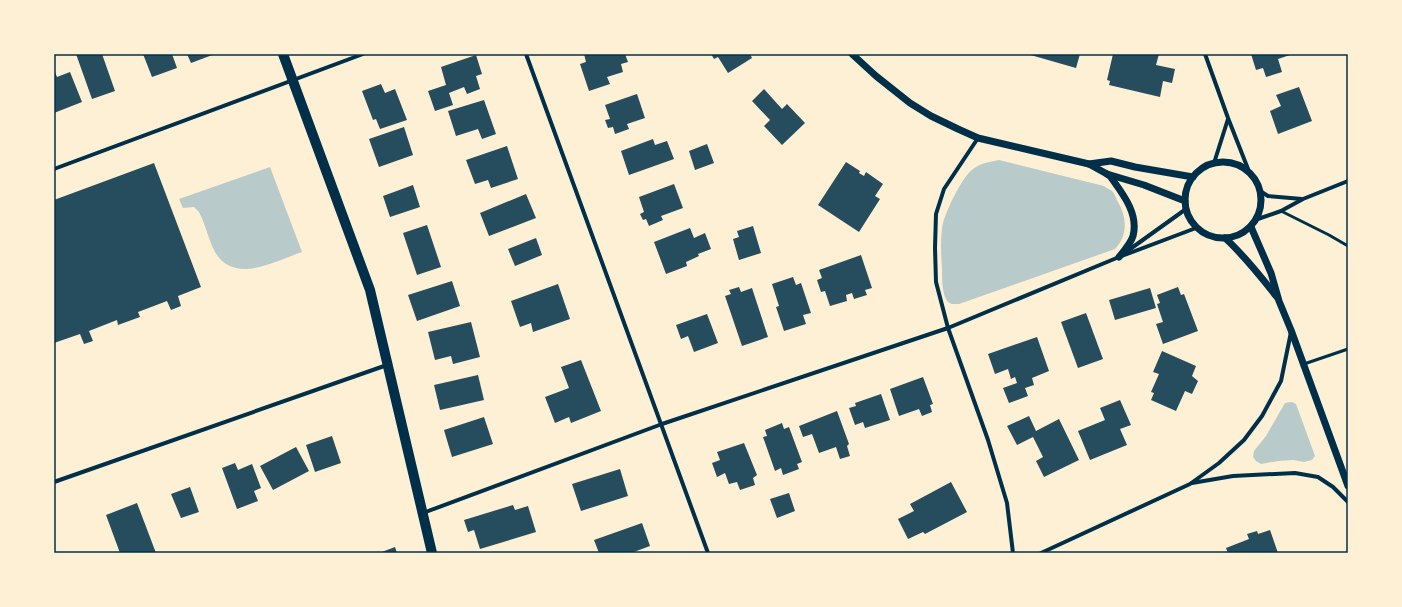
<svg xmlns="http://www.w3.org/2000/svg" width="1402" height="607" viewBox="0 0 1402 607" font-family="'Space Grotesk',sans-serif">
	<rect width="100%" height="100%" fill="#fdf0d5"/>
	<g fill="#b9caca">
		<path d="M 999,160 L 1104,186 C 1106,188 1109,189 1112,191 C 1115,194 1116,199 1118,202 C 1127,217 1128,236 1115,249 L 959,304 C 954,304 949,305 946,299 C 942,291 942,278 942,269 C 941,254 940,237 943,223 C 947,209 962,177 973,169 C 981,163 989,162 999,160 Z"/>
		<path d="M 270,167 L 302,252 C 275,261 234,285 215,252 C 208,239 206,225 199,212 L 194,207 L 183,208 L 179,199 Z"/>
		<polygon points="1292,402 1296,404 1315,456 1312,460 1304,462 1293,460 1278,461 1261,464 1256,461 1253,457 1254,451 1266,436 1285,403"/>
	</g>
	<g fill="#264d5e">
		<polygon points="76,54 102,54 115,91 92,99"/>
		<polygon points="143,54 172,54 177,68 152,77"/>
		<polygon points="187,54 215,54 191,63"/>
		<polygon points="584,54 625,54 628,62 621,64 623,72 607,77 610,84 589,91 580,64 586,62"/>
		<polygon points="711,54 750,54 752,58 728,73 718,57 714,59"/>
		<polygon points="1027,54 1080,54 1076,68"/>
		<polygon points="1113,54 1159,54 1156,65 1175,69 1172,83 1163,81 1160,97 1109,85 1110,81 1107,80"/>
		<polygon points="1251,54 1293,54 1278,59 1282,72 1266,77 1263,68 1256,70"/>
		<polygon points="476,55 482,74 476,76 480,89 467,94 464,87 449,93 453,105 435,111 428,91 446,85 441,67"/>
		<polygon points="54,70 57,77 70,72 82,102 54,113"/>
		<polygon points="381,84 385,93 395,89 407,120 380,129 376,119 373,120 362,91"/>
		<polygon points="1299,87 1312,121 1278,134 1270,111 1281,106 1276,95"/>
		<polygon points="764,89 782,109 787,104 805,123 782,145 764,126 770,120 752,101"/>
		<polygon points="637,94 645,118 627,124 629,129 615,134 613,127 608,128 605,120 610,119 605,105"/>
		<polygon points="484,100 496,134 482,139 478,129 456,136 448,111"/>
		<polygon points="404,127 413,155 379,167 369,139"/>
		<polygon points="653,139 655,145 667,141 674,159 629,175 621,151"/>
		<polygon points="707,144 714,163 695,170 689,151"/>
		<polygon points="507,146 518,179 491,188 488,180 475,184 466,160"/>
		<polygon points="846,162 860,171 859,173 864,176 866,172 883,184 875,196 880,199 859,232 818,205"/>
		<polygon points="154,163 201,287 178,296 181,306 171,310 167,301 138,312 140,317 118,325 117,320 89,331 93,341 84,344 80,334 54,343 54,200"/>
		<polygon points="674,184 683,208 661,216 663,220 649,226 646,219 643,220 640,214 644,212 639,197"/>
		<polygon points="413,185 420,207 390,217 383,196"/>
		<polygon points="526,194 536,218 489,236 480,213"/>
		<polygon points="427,225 441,267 417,275 403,233"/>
		<polygon points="753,226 761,253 739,260 733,239 739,237 737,231"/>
		<polygon points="690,228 694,238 705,233 711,249 698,254 699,256 686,262 687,266 666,274 654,242"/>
		<polygon points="536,238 542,255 515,266 508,249"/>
		<polygon points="861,255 872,288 865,290 867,295 854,299 852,293 846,295 847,301 830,306 825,291 821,292 817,280 822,278 819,270"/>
		<polygon points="793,277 796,285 801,283 811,313 803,315 806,324 784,331 776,307 779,306 772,284"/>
		<polygon points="452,281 460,306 417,321 408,295"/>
		<polygon points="558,284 570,319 533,332 531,323 520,327 511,301"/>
		<polygon points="739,287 741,292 752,288 768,337 742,346 725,296 731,294 729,290"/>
		<polygon points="1178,287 1181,295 1184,294 1198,331 1163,344 1156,324 1163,322 1157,304 1160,303 1157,295"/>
		<polygon points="1150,288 1156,308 1115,320 1109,300"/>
		<polygon points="1086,313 1103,359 1078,368 1061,322"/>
		<polygon points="707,314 718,343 694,352 688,336 681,339 676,325"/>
		<polygon points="471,322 480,357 453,364 451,356 435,360 428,332"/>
		<polygon points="1037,337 1049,371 1032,378 1034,385 1025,388 1028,396 1009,403 1003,388 1017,383 1015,377 1011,379 1008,369 995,374 988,354"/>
		<polygon points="1162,351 1196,366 1192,376 1198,381 1192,394 1185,391 1176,411 1151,400 1154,393 1151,392 1159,374 1153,372"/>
		<polygon points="581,360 601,411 571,423 569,417 555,423 545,397 569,388 561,367"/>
		<polygon points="478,375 484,400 440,410 434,385"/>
		<polygon points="923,377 933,404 930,405 932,412 922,416 919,409 899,416 890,389"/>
		<polygon points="881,394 890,420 865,428 863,422 855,425 849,408 856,406 855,403"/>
		<polygon points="1120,400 1131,425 1120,429 1127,445 1090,460 1078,431 1105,420 1100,408"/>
		<polygon points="837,411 849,444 847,446 850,456 840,459 836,447 819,453 812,434 803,437 799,426"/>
		<polygon points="1029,416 1036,431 1059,419 1079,460 1044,477 1036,461 1043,457 1033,437 1017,445 1007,426"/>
		<polygon points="484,417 493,444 452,457 444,430"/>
		<polygon points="782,423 784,429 789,427 802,462 797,464 799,469 783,475 781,468 775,471 763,437 767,436 765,430"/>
		<polygon points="332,436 341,463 315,472 306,445"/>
		<polygon points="744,443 757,475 753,478 755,485 740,490 737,482 729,484 725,473 717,477 712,463 720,460 717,452"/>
		<polygon points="296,447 309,471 273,490 260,466"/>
		<polygon points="235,463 238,470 252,464 261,488 254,491 258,501 237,509 222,468"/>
		<polygon points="620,469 628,496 581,511 572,484"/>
		<polygon points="951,482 967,512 925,534 923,532 908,539 898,519 914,511 910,504"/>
		<polygon points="190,487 199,512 181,518 171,494"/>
		<polygon points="789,493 795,511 777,518 770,499"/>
		<polygon points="137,503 156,553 120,553 106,515"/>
		<polygon points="513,505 515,510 528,506 536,532 480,549 474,530 468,532 464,520"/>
		<polygon points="642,523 650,546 631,553 599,553 594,540"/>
		<polygon points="1270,530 1278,553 1228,553 1226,548 1249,539 1247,534 1257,531 1258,534"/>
		<polygon points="395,547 397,553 379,553"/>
	</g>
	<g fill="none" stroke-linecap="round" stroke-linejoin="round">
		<g stroke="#003049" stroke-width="3">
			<polyline points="1281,211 1329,235 1348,246"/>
			<polyline points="1304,364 1348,349"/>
		</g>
		<g stroke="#003049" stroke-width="4">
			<polyline points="526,54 708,553"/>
			<polyline points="1205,54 1228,118 1250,174"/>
			<polyline points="978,138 944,189 936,214 935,248 936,282 948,328 988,440 1007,503 1013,553"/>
			<polyline points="1214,163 1228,119"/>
			<polyline points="54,169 363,54"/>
			<polyline points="1260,191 1268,196 1302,199"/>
			<polyline points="1255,220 1281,211 1303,199 1348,181"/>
			<polyline points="1126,252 1186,209"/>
			<polyline points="54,482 387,365"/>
			<polyline points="1192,483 1233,476 1295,473 1318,477 1333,487 1348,502"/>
			<polyline points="423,513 662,424 948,328 1119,257 1196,228"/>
			<polyline points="1041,553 1190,484 1219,463 1244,440 1262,416 1281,381 1291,332"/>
		</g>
		<g stroke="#003049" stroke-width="7">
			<polyline points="852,54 876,76 910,103 931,116 958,129 978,138 1089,164 1107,174 1144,185 1185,201"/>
			<circle cx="1223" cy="200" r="38"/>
			<polyline points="1089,164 1111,161 1135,167 1193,177"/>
			<path d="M 1107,174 L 1110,176 C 1122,193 1139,213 1133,236 C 1131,243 1124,251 1119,257"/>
			<polyline points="1251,227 1271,273 1279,301 1291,330 1348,486"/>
			<path d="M 1225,238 C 1245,256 1260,276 1277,297"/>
		</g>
		<polyline stroke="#003049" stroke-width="10" points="283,54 370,290 432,553"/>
	</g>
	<rect width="1402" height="607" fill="none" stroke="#fdf0d5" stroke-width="110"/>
	<rect x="55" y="55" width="1292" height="497" fill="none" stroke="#003049" stroke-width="1.5"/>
</svg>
